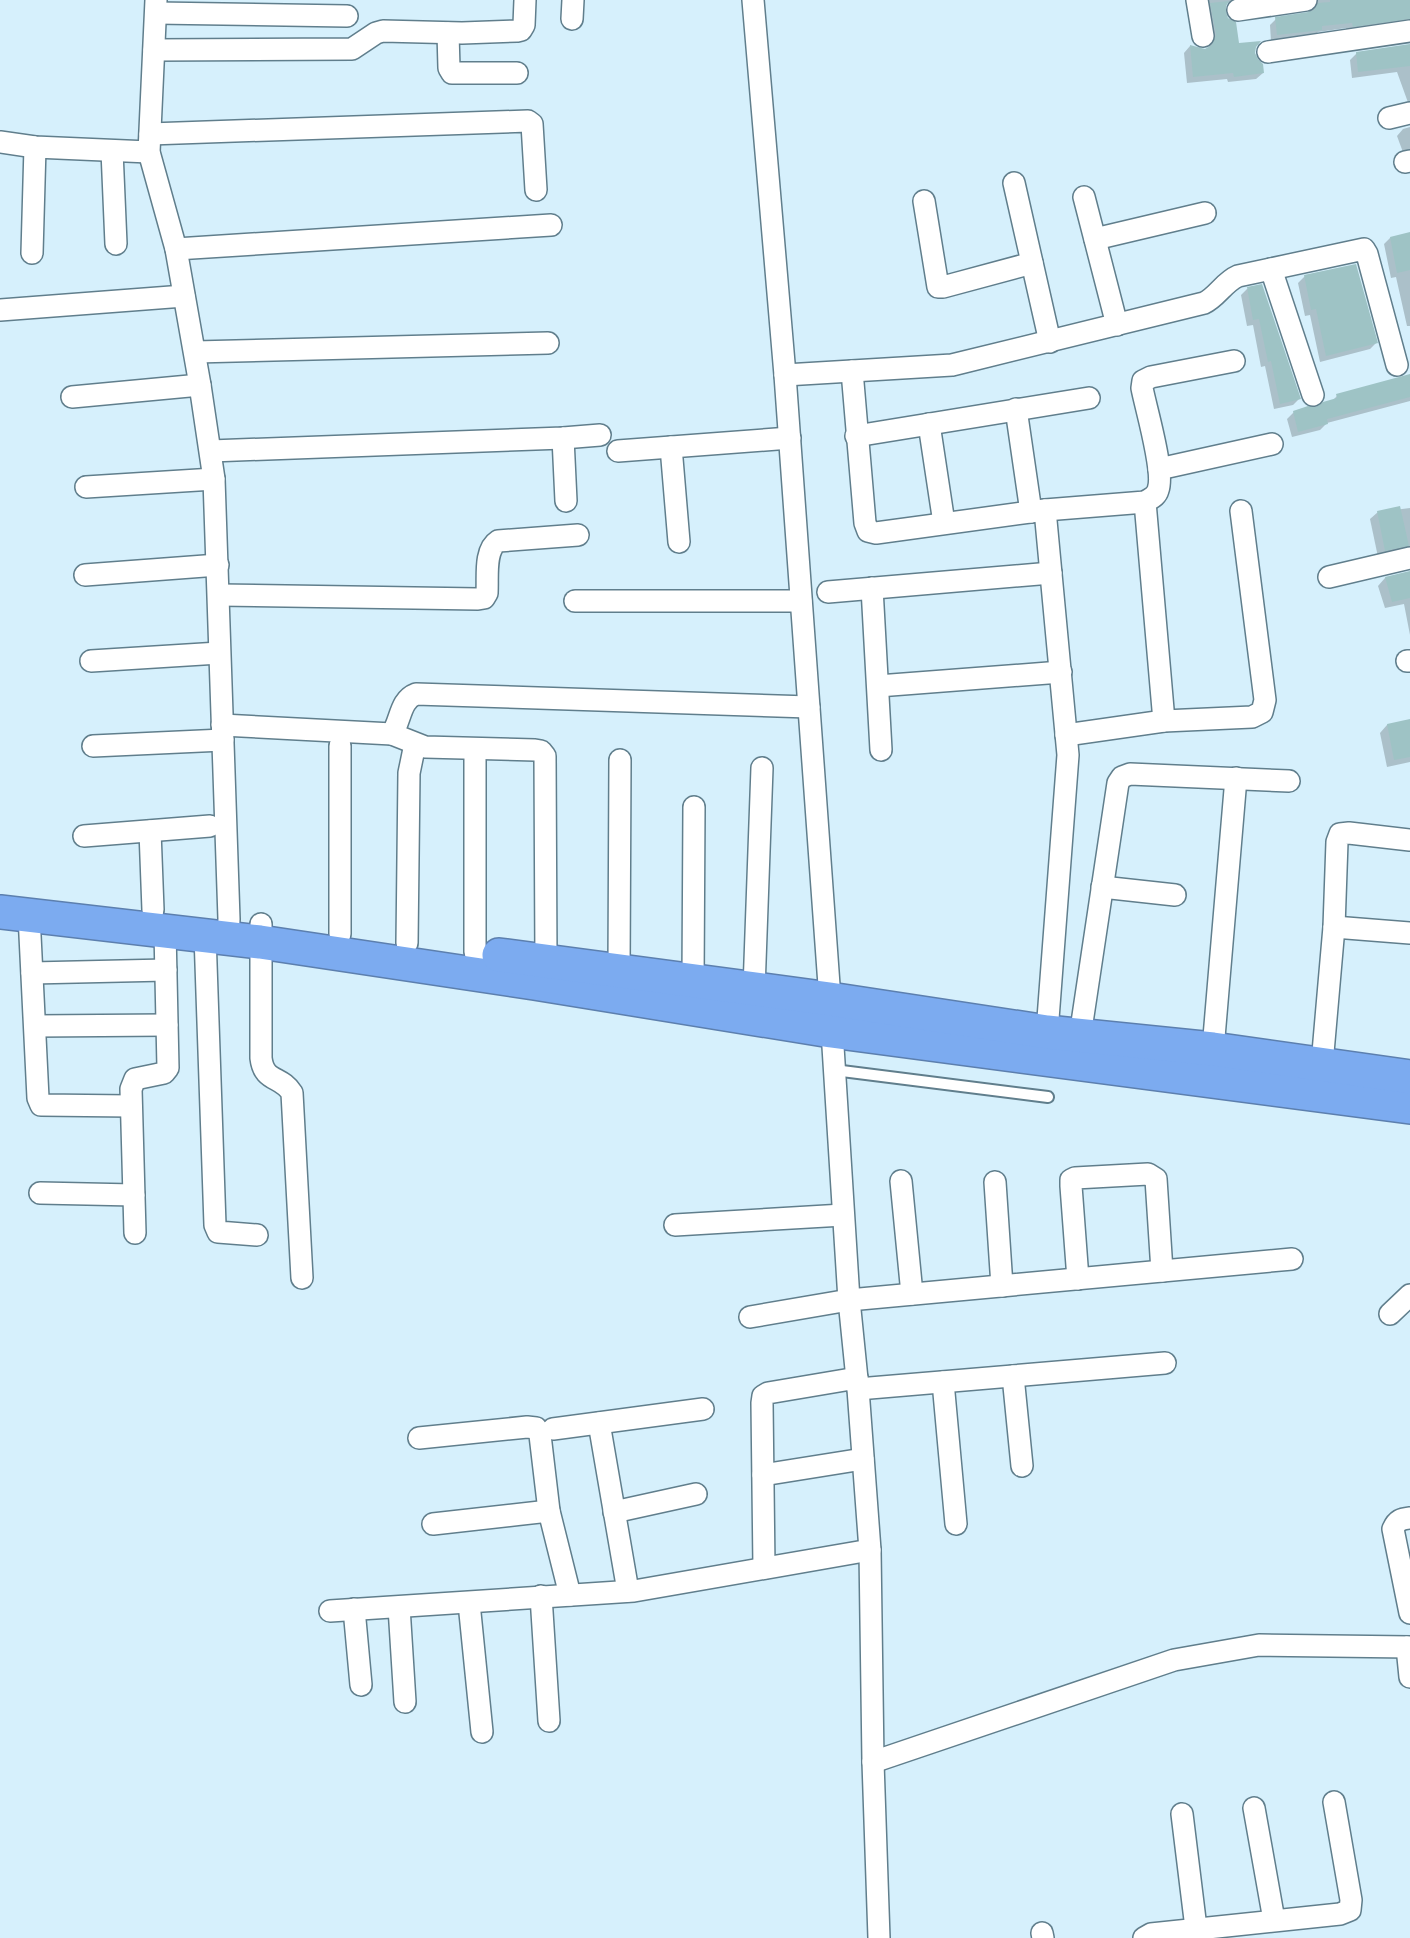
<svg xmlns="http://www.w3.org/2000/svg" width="1410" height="1938" viewBox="0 0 1410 1938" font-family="Commissioner,sans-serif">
	<rect width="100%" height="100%" fill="#d6f0fc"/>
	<g fill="#0003">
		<polygon points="1200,0 1232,0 1225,5 1224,13 1237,45 1255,46 1254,53 1263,73 1256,79 1228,82 1227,79 1187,83 1184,53 1190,46 1206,50 1209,48 1210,42"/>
		<polygon points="1310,0 1410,0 1410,27 1347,32 1346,28 1318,32 1314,36 1271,41 1270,25 1276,19 1312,12 1313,6"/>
		<polygon points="1410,45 1410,108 1397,72 1352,78 1350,60 1357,53"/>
		<polygon points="1410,127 1410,157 1404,155 1397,136 1403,129"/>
		<polygon points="1410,234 1410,326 1407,326 1396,277 1391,278 1384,244 1390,238"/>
		<polygon points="1305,276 1376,343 1370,349 1320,362 1310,315 1305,316 1298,283"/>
		<polygon points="1261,286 1299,399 1293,405 1274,409 1265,366 1261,367 1253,325 1247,326 1241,295 1247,289"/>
		<polygon points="1410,376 1410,401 1327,423 1320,430 1292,437 1287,419 1294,412 1317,409 1331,402 1337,396"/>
		<polygon points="1410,508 1410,555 1378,557 1370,519 1378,512"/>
		<polygon points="1410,572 1410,635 1404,604 1385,608 1378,586 1385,578"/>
		<polygon points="1410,721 1410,762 1387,767 1380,733 1387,725"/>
	</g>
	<g fill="#9ec3c5">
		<polygon points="1330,0 1410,0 1410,19 1353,27 1352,23 1322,26 1322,30 1277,35 1275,17 1308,12 1314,10 1318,3 1330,2"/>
		<polygon points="1229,1 1226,6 1226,12 1228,18 1236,22 1239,43 1261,41 1256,47 1255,53 1258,59 1263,64 1264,73 1234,77 1233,73 1193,77 1190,45 1205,49 1212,45 1216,34 1210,3"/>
		<polygon points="1410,44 1410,66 1358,72 1356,52"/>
		<polygon points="1410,232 1410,270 1397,273 1390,237"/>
		<polygon points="1356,264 1378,343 1326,356 1316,309 1311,310 1304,275"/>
		<polygon points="1262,284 1301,399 1280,404 1271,361 1268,362 1259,319 1253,320 1247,287"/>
		<polygon points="1410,374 1410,397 1327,419 1328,424 1298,432 1293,411 1308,406 1316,407 1323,402 1337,398 1336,394"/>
		<polygon points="1400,506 1409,546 1385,551 1377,511"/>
		<polygon points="1410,571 1410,598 1392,602 1385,577"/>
		<polygon points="1410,719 1410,757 1394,760 1387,724"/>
	</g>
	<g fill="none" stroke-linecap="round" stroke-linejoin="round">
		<g stroke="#607e8c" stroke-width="14">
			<polyline id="lane" points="834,1070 1048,1097"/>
		</g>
		<g stroke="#607e8c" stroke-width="24">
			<g id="street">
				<polyline points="156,0 149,152 176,249 200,385 214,479 229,919 228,938"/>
				<polyline points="753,0 785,375 830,999 849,1300 858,1389 870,1550 873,1762 879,1938"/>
				<polyline points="1197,0 1203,36"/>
				<polyline points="1238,10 1306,0"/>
				<polyline points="156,13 347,16"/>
				<polyline points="572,19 573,0"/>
				<polyline points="448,33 449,68 452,73 517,73"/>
				<polyline points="154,50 352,49 376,33 383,31 462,33 517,31 521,30 524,25 525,0"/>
				<polyline points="1268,52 1410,31"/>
				<polyline points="1389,118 1410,113"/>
				<polyline points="150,134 528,121 532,124 536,190"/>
				<polyline points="0,142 35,147 149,152"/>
				<polyline points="112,151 116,244"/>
				<polyline points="1405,162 1410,161"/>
				<polyline points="1014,183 1050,342"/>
				<polyline points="1084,197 1117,325"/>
				<polyline points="924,201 938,287 943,287 1032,263"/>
				<polyline points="1095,239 1205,213"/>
				<polyline points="176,249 551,225"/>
				<polyline points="32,253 35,147"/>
				<polyline points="1271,269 1313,395"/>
				<polyline points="0,310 184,296"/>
				<polyline points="195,352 548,343"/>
				<path d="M 852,371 L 865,523 L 868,531 L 876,533 L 1045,510 L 1145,502 C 1151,498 1156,497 1158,490 C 1165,472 1146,409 1142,388 L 1143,381 L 1151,377 L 1234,361"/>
				<path d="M 785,375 L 952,365 L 1204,303 C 1217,297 1224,282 1238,276 L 1364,249 L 1367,254 L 1397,365"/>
				<polyline points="72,397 200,385"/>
				<polyline points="1016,409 1031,512"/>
				<polyline points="929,424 944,523"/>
				<polyline points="856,436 1089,398"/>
				<polyline points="563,438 566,501"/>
				<polyline points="671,447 679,542"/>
				<polyline points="211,451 563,438 600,435"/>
				<polyline points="618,451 790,438"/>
				<polyline points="1159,469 1272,444"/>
				<polyline points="86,487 214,479"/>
				<polyline points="1145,502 1164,721"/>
				<polyline points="1045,510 1068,755 1047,1032"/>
				<polyline points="85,575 218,565"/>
				<polyline points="1329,577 1410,558"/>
				<polyline points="872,588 881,750"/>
				<polyline points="828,592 1051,573"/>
				<path d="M 219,595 L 478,599 L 484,598 L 487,593 C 488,577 484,550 498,541 L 578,535"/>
				<polyline points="575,601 801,601"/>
				<polyline points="91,661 219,653"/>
				<polyline points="1407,661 1410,661"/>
				<polyline points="878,686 1061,672"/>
				<path d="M 222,725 L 392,734 C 401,720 400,700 416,694 L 809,707"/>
				<polyline points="392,734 425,747 535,750 541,751 545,756 546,962"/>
				<polyline points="1066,735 1164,721 1252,717 1262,712 1265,700 1241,511"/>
				<polyline points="93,746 223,740"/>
				<polyline points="150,831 153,910"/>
				<polyline points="84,836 210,826"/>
				<polyline points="1102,887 1175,895"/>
				<polyline points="29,915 38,1098 41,1105 131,1106"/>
				<path d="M 261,924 L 261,1058 C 264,1083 281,1075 292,1093 L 302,1278"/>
				<polyline points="1334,927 1410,933"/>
				<polyline points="340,934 340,746"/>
				<polyline points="205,935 215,1225 218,1232 257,1235"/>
				<polyline points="407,943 409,773 415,744"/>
				<polyline points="475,952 475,749"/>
				<polyline points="619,971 620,760"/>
				<polyline points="32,973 166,970"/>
				<polyline points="693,981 694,807"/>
				<polyline points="754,989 762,768"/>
				<polyline points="35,1026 167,1025"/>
				<polyline points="1080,1036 1118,783 1122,777 1130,774 1289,781"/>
				<polyline points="1213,1049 1236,778"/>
				<polyline points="1322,1064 1334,927 1337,842 1340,834 1349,833 1410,840"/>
				<polyline points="901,1181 912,1294"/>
				<polyline points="995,1182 1002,1286"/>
				<polyline points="40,1193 134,1195"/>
				<polyline points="675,1225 843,1215"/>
				<polyline points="135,1233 131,1089 135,1079 164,1073 168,1068 165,931"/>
				<polyline points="1078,1279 1071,1186 1071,1180 1075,1178 1148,1174 1156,1179 1162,1271"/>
				<polyline points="1390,1314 1410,1295"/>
				<polyline points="750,1317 849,1300 1292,1259"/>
				<polyline points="1013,1376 1022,1466"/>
				<polyline points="943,1382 956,1524"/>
				<polyline points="858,1389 1165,1363"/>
				<polyline points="599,1423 628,1591"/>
				<polyline points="553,1429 703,1409"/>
				<polyline points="419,1438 527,1427 536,1428 540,1435 549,1511 570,1595"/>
				<polyline points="763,1475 863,1459"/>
				<polyline points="614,1512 696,1494"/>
				<path d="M 1410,1518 C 1401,1519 1397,1520 1393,1529 L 1410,1613"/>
				<polyline points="433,1524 549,1511"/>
				<polyline points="764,1568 762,1403 763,1396 768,1393 857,1378"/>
				<polyline points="541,1596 549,1721"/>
				<polyline points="469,1603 482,1732"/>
				<polyline points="399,1607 405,1702"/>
				<polyline points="354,1609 361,1685"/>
				<polyline points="330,1611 634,1591 870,1550"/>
				<polyline points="1407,1647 1410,1677"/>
				<polyline points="873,1762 1174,1660 1259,1645 1410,1647"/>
				<polyline points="1254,1808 1274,1920"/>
				<polyline points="1182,1814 1196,1928"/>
				<polyline points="1042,1933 1043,1938"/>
				<polyline points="1144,1938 1151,1934 1340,1914 1350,1910 1351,1900 1334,1802"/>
			</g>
		</g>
		<g stroke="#5c7fae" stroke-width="36">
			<g id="highway">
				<polyline points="0,912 260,942 534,983 831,1031 1410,1107"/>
				<polyline points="499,955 830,999 1047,1032 1213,1049 1410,1077"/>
			</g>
		</g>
		<use href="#lane" stroke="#fff" stroke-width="10"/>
		<use href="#street" stroke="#fff" stroke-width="21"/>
		<use href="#highway" stroke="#7cabf0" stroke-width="33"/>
	</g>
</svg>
